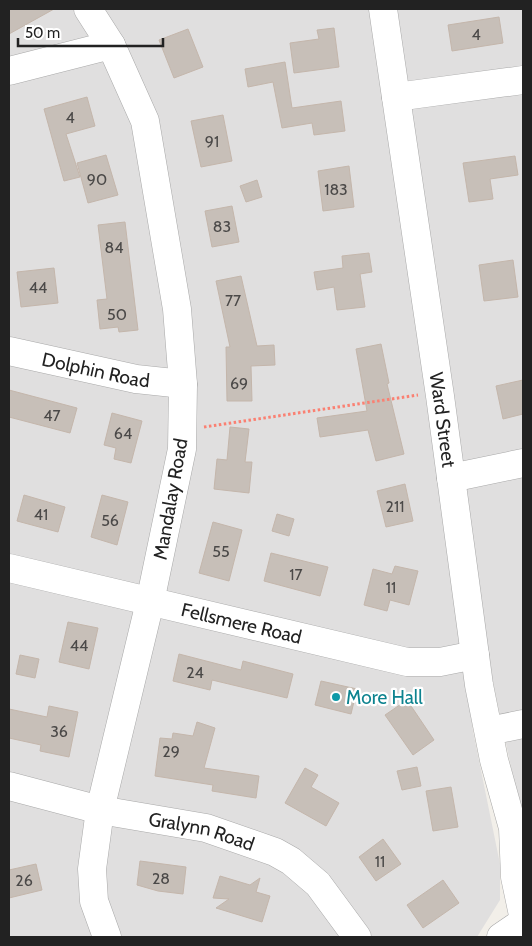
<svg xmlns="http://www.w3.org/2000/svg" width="532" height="946" viewBox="0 0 532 946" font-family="Cabin,sans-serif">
	<rect width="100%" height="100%" fill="#f2efe9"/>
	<g fill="#e0dfdf">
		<polygon points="9,9 371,9 453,573 473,731 500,864 500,900 477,937 9,937"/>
		<polygon points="396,9 523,9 523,810 518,800 493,682"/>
	</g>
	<g fill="#c7bfb8" stroke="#c4b6ab">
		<polygon points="9,9 54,9 9,34"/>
		<polygon points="499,17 503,43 452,51 448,25"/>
		<polygon points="334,28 339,67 294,73 290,43 319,39 317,30"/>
		<polygon points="188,29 203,67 174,78 159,40"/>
		<polygon points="285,62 292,108 341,101 345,131 314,135 312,123 282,128 273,82 248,87 245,69"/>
		<polygon points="87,97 95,126 66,134 80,177 64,181 44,109"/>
		<polygon points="223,115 232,161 201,167 191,121"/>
		<polygon points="106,155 118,195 88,203 77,163"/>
		<polygon points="515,156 518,175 490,179 493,199 469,202 463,163"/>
		<polygon points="349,166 354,207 323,211 318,171"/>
		<polygon points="257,180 262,197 246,202 240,186"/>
		<polygon points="232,206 239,242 212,247 205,211"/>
		<polygon points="125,222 138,330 119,332 118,327 100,329 97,300 107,299 98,225"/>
		<polygon points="369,253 372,272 360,274 365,307 337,310 334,287 317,290 314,272 343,268 342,256"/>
		<polygon points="513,260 518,297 484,301 479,265"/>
		<polygon points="54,268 58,303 21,307 17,272"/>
		<polygon points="241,276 257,346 274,345 275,365 251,366 252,401 227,401 226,347 230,347 216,281"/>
		<polygon points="381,344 389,383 387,384 404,454 376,461 368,430 320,437 317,418 367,411 356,349"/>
		<polygon points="523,380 523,414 503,419 496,386"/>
		<polygon points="9,390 77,408 70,433 9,417"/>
		<polygon points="112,413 142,421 131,463 114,459 116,448 104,445"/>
		<polygon points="230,427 249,429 245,462 252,462 249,493 214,489 217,459 227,460"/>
		<polygon points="405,484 413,521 386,527 377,491"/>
		<polygon points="24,495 65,507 58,532 17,521"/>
		<polygon points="102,495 128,502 117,545 91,537"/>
		<polygon points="277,514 294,519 289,536 272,531"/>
		<polygon points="213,522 242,530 229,581 199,573"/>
		<polygon points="271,553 328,567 320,596 264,581"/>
		<polygon points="395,566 418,571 409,605 390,600 387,611 364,605 373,569 392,574"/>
		<polygon points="68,622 98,628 89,669 59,662"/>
		<polygon points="179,654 241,670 243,661 293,674 287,698 212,680 210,690 173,681"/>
		<polygon points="20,655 39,659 35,678 16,674"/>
		<polygon points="321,681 357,689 351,714 315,705"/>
		<polygon points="407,700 434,740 413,755 385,715"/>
		<polygon points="49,706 78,712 69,757 40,751 41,745 9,738 9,709 47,717"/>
		<polygon points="197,722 215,728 204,768 259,776 256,798 212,791 213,785 155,776 160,738 172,739 173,733 193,736"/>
		<polygon points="417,767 421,786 402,790 397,771"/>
		<polygon points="305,768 318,775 311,787 339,803 326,826 285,803"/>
		<polygon points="451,787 458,827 433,831 426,791"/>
		<polygon points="383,839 401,864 376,881 359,857"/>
		<polygon points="140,861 186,867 183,894 158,891 137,885"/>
		<polygon points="36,864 42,890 9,898 9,870"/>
		<polygon points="220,876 250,885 260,878 256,892 270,896 262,922 216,908 229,899 213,898"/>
		<polygon points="443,880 459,903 423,928 407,905"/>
	</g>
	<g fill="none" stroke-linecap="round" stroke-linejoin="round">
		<g stroke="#a9a9a9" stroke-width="29">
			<g id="minor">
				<polyline points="88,9 111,45 145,121 177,309 183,384 182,449 150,602 100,810 92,869 94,901 107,937"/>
				<path id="s1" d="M 383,9 L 440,396 L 479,685 L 494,760 L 513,828 L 515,877 L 523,915"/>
				<polyline points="9,71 111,45"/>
				<polyline points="396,97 523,80"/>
				<path id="s2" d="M 9,351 L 136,379 L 183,384"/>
				<polyline points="451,478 523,463"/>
				<path id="s3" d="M 9,568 L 407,662 L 440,662 L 475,655"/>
				<polyline points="489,731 523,724"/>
				<path id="s4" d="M 9,786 L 100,810 L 206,828 L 275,852 L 291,861 L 318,884 L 357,937"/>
				<polyline points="501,937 523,922"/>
			</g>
		</g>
		<polyline stroke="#fa8072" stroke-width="3" stroke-dasharray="2.5 2.5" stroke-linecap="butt" points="204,427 418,395"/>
		<use href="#minor" stroke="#fff" stroke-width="28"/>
	</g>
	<circle fill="#0f9aa8" stroke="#fff" stroke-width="2" cx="336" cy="697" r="5"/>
	<g text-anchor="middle" stroke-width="4.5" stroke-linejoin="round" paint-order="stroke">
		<g font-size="16" fill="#4b4948">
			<text x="476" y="40">4</text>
			<text x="70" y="123">4</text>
			<text x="212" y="147">91</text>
			<text x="97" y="185">90</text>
			<text x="336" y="195">183</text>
			<text x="222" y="232">83</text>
			<text x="114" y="253">84</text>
			<text x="38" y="293">44</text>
			<text x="233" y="306">77</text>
			<text x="117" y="320">50</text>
			<text x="239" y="389">69</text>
			<text x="52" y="421">47</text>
			<text x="123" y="439">64</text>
			<text x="395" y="512">211</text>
			<text x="41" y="520">41</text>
			<text x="110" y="526">56</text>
			<text x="221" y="557">55</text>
			<text x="296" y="580">17</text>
			<text x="391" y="593">11</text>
			<text x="79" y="651">44</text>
			<text x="195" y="678">24</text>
			<text x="59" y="737">36</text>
			<text x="171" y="757">29</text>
			<text x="380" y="867">11</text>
			<text x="161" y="884">28</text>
			<text x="24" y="886">26</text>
		</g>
		<g font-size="19" fill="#222" stroke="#fff">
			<text dy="7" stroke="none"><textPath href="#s2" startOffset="89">Dolphin Road</textPath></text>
			<text dy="7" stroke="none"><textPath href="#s1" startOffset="415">Ward Street</textPath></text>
			<text transform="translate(170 499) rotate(-80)" y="7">Mandalay Road</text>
			<text dy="7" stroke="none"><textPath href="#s3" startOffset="239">Fellsmere Road</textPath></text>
			<text dy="7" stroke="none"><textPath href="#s4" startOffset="198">Gralynn Road</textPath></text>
		</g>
		<g font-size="19" fill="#0d838f" stroke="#fff" text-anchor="start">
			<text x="346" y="704">More Hall</text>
		</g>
	</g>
	<rect width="532" height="946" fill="none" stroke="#222222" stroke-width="20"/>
	<path d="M18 38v8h145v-8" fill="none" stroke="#222222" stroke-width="2.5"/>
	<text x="25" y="38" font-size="15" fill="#222222" stroke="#ffffff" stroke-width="4" paint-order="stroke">50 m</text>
</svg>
